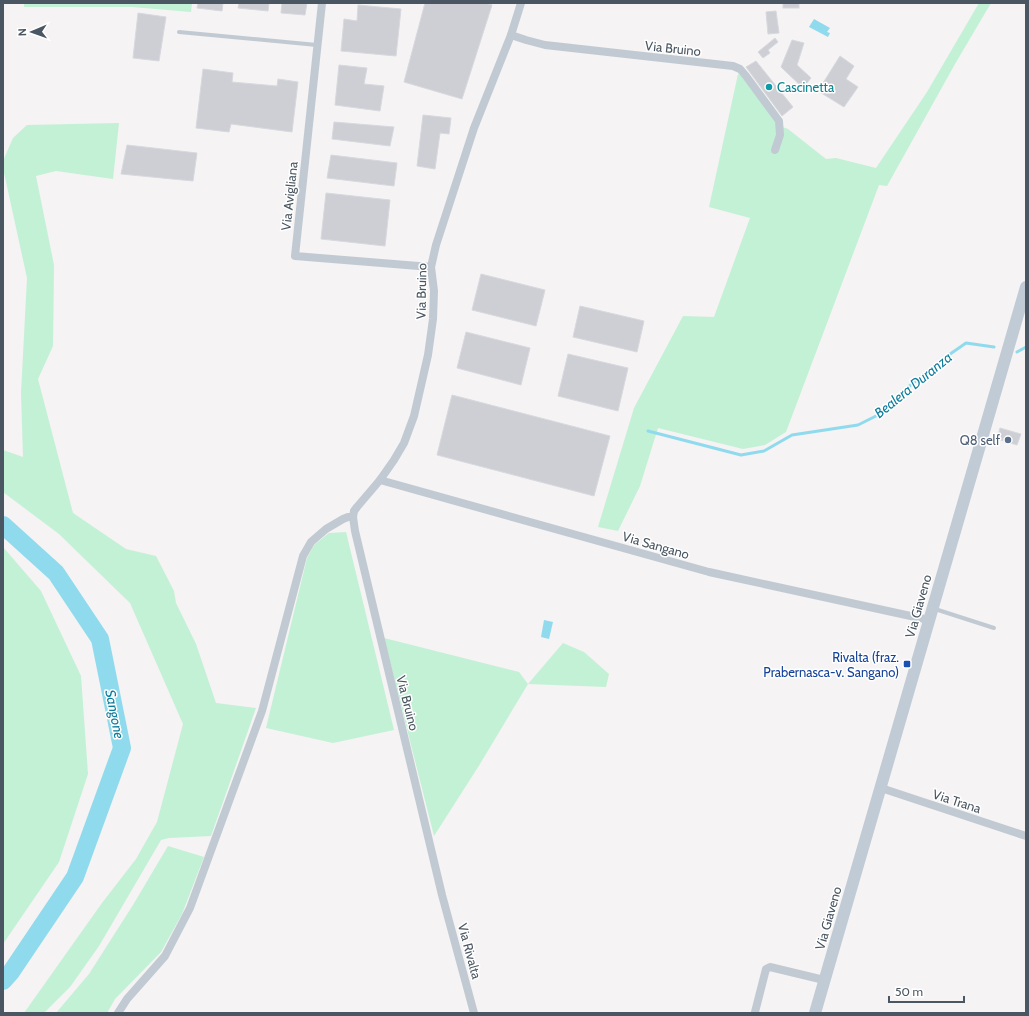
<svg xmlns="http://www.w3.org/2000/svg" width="1029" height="1016" viewBox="0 0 1029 1016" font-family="Cabin,sans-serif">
	<rect width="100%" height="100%" fill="#f5f3f3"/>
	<g fill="#c3f1d5">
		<polygon points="24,3 192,3 191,12 132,7 24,7"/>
		<polygon points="979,3 991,3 955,64 887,186 879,185 786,432 765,445 743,449 658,428 640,486 618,531 598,527 634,408 683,316 714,317 750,218 709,207 738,74 744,77 777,125 788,129 826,159 836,158 876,168 927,92"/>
		<polygon points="119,123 113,179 56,171 36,176 54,265 53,346 38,379 73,513 126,549 156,556 174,591 176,603 196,644 216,703 256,708 211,836 169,838 161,840 99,946 70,987 44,1013 24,1013 102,903 136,859 157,822 183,724 130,603 59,534 3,492 3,450 23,457 21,393 27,278 3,168 3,161 13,138 27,125"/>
		<polygon points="346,532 394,730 333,743 266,728 307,558 314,545 329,533"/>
		<polygon points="3,547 41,591 81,676 88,774 59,862 3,944"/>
		<polygon points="384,638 519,672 528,684 563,643 584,652 609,674 606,687 528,684 480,764 434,836"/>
		<polygon points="168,846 204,857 182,914 161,952 115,999 107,1013 56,1013 89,974 133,905"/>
	</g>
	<g fill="#90daee">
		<polygon points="814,19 830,28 827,32 830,33 828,37 809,27"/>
		<polygon points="544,620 553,622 549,639 541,637"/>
	</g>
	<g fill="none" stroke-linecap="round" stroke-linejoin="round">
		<g stroke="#90daee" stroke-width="3">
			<polyline points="1017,352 1026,347"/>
			<polyline points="648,431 741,455 764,451 792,435 858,425 880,414 907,388 943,359 966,343 994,347"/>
		</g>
		<polyline stroke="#90daee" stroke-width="18" points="3,525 56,573 100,639 122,748 75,877 11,972 3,981"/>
	</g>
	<g fill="#cdcfd5" stroke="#d7d9de">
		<polygon points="198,3 223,3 222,11 197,8"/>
		<polygon points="239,3 269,3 268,11 238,8"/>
		<polygon points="282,3 307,3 305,15 281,13"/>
		<polygon points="425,3 485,3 492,5 462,99 404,82"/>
		<rect x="783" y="3" width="16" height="5"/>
		<polygon points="358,5 401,9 396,56 341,51 344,19 357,21"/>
		<polygon points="776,11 779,33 768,34 766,12"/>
		<polygon points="138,13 166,17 159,61 133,58"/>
		<polygon points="775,38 778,42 768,50 770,53 763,58 758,52"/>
		<polygon points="792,40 804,43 797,65 811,78 803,88 781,67"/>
		<polygon points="840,56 854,66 846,79 858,87 844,107 818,91"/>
		<polygon points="756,61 793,107 782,116 746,67"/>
		<polygon points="339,65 367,68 364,84 384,86 380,111 335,105"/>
		<polygon points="203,69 233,73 232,82 277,86 278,79 298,82 292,132 231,124 229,132 196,128"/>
		<polygon points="423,115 451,118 449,134 440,133 435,169 417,166"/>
		<polygon points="334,122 394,127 390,146 332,139"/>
		<polygon points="127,145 197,153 193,181 121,174"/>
		<polygon points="331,155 397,163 394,186 327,178"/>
		<polygon points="326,193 390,200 385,246 321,239"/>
		<polygon points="481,274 545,290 536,326 472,310"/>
		<polygon points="580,306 644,321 637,352 573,337"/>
		<polygon points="466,332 530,348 521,385 457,368"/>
		<polygon points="568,354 628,368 618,411 558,396"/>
		<polygon points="452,395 610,436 594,496 437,455"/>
		<polygon points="1000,428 1021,434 1017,445 997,439"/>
	</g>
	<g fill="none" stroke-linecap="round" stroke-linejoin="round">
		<g stroke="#c1cad2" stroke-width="4">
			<polyline points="179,32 317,45"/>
			<polyline points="935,609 994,628"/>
		</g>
		<g stroke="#c1cad2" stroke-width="8">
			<polyline points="322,3 295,256 431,267"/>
			<polyline points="511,35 526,40 545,45 733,66 740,69 746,76 779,121 780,135 775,150"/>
			<polyline points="380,480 709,572 929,620"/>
			<polyline points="353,517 355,531 442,895 474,1013"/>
			<polyline points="881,788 1026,836"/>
			<polyline points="755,1012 766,969 770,967 824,980"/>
			<polyline points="118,1013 127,999 165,956 190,908 262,711 303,556 311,542 326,529 343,519 348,517 353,517 354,511 357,507 380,480 394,460 404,443 414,416 428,355 433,319 434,291 431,267 436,245 474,128 511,35 521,3"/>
		</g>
		<polyline stroke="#c1cbd6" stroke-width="12" points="815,1013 1026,287"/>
	</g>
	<circle fill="#0f9aa8" stroke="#fff" stroke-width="1.5" cx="769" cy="87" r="4"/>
	<circle fill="#5c6f8a" stroke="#fff" stroke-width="1.5" cx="1008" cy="440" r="4"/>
	<rect fill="#1a4fb4" stroke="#fff" stroke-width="1.5" x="903" y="660" width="8" height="8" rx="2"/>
	<g text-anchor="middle" stroke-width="3" stroke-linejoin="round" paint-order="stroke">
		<g font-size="13" fill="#4a5661" stroke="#fff">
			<text transform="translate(673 48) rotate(6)" y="5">Via Bruino</text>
			<text transform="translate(289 196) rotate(-84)" y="5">Via Avigliana</text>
			<text transform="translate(421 291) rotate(-89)" y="5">Via Bruino</text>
			<text transform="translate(656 545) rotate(16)" y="5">Via Sangano</text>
			<text transform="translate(918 606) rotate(-74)" y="5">Via Giaveno</text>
			<text transform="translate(408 703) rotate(76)" y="5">Via Bruino</text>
			<text transform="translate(957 801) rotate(18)" y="5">Via Trana</text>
			<text transform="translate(828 918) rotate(-74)" y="5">Via Giaveno</text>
			<text transform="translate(470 951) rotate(75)" y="5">Via Rivalta</text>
		</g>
		<g font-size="13" fill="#0d838f" stroke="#fff" text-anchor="start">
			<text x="777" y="92">Cascinetta</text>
		</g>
		<g font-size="13" fill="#4e5e75" stroke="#fff" text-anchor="end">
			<text x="1000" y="445">Q8 self</text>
		</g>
		<g font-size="13" fill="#164399" stroke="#fff" text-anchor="end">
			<text x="899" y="662">Rivalta (fraz.<tspan x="899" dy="15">Prabernasca-v. Sangano)</tspan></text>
		</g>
		<g font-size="14" font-style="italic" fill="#0c7c9b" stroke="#fff">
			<text transform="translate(913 385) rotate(-39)" y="5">Bealera Duranza</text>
			<text transform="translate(115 714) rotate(79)" y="5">Sangone</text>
		</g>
	</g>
	<rect width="1029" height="1016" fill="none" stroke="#4a5661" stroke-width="8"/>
	<g transform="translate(32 32) rotate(268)" stroke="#ffffff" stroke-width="3" paint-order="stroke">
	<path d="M0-3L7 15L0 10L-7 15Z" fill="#4a5661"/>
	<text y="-6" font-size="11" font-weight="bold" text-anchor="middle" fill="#4a5661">N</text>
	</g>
	<path d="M889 996v6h75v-6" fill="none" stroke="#4a5661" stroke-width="2"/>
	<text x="895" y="996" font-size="12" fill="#4a5661" stroke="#ffffff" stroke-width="3" paint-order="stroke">50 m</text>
</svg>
